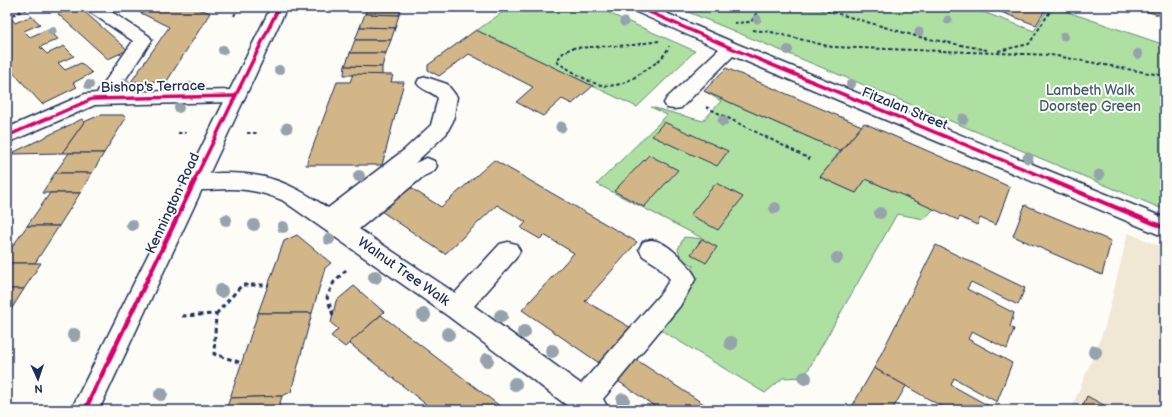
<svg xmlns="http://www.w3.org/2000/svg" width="1172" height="417" viewBox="0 0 1172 417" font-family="'Balsamiq Sans',sans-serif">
	<rect width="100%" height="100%" fill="#fdfcf7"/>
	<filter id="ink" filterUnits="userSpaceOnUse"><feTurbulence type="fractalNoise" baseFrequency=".025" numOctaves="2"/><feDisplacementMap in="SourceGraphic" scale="8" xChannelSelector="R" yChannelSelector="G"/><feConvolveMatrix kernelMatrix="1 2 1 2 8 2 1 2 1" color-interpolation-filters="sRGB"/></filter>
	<g filter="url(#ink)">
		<polygon fill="#f0e7d5" points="1128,233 1165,248 1165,410 1071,410 1105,327"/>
		<g fill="#ade0a1" stroke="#648880">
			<polygon points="510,7 595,7 695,51 637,107 476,31"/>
			<polygon points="676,7 975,7 975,9 1034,31 1049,7 1053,7 1165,45 1165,210"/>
			<polygon points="704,91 840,151 820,177 856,193 866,179 934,209 924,219 897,214 804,377 783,378 765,393 644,320 694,266 681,259 678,249 684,237 704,239 597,184 667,115 651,107 703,121 721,101"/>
		</g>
		<g fill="#d2b687" stroke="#1b2f5e">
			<polygon points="74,7 79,7 128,50 108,59 58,14"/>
			<polygon points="129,7 194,7 210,13 167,81 131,82 169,27"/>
			<polygon points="367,7 402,7 399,15 365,14"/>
			<polygon points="987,7 1047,7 1036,25"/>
			<polygon points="1133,7 1165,7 1165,17"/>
			<polygon points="365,14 399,15 395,28 360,27"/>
			<polygon points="31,16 40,24 24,31 30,37 48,29 58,39 40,47 47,54 64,46 74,56 58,63 65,70 81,63 92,73 73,83 77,87 42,104 7,66 7,21 12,19 15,23"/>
			<polygon points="360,27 395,28 391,40 355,40"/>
			<polygon points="476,30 593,86 572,104 562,99 543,116 516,102 533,87 469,54 439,76 428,70 428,65"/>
			<polygon points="355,40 391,40 386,53 350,53"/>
			<polygon points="350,53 386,53 382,67 345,66"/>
			<polygon points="345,66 382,67 382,75 344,75"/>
			<polygon points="726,68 862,126 840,151 704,91"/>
			<polygon points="353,74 393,75 391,82 404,82 382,165 306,165 337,82 350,82"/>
			<polygon points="100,115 123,115 126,118 104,153 62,153 84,122"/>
			<polygon points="82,119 84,122 62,153 10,154"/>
			<polygon points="664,122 728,151 717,166 652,136"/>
			<polygon points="864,123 1010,187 996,225 980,218 977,225 960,217 958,220 866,179 856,193 820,177"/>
			<polygon points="69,153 104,153 92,173 55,173"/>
			<polygon points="649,155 678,170 644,207 614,191"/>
			<polygon points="494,160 637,242 585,301 633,329 605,367 522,310 574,253 544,235 540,239 521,228 526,222 497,205 445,254 378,209 406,185 441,207"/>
			<polygon points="55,173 92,173 80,193 42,193"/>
			<polygon points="716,183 743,197 718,230 690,215"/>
			<polygon points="50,193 80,193 59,226 27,226"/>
			<polygon points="1025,205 1111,241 1102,275 1013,236"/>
			<polygon points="27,226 59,226 35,263 7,263 7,254"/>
			<polygon points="297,235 331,263 325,268 312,313 258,313 284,241"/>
			<polygon points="702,239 717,247 706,263 691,254"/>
			<polygon points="936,245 1025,288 1018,305 971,282 967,289 1014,313 1010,327 1014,329 1007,349 972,331 968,339 1012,363 997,402 954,378 951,385 989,406 988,410 948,410 874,368"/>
			<polygon points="7,263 41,263 24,289 7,289"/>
			<polygon points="354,286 384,312 345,347 331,336 338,329 331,323 336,301"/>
			<polygon points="7,289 24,289 7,316"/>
			<polygon points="258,313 312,313 291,392 282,396 230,398"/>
			<polygon points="381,315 505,410 433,410 349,343"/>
			<polygon points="632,357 713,410 660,410 615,379"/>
			<polygon points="874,368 906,386 892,410 850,410"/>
			<polygon points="282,396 278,410 226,410 230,398"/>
			<polygon points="1087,396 1113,410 1081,410"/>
		</g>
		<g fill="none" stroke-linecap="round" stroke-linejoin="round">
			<g stroke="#1b2f5e" stroke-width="3">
				<g id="minor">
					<polygon points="85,7 104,7 149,36 152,40 117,92 235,90 242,92 244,96 242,100 235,102 95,105 7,143 7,128 85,94 97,93 133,41 87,10"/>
					<polygon points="630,7 652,7 737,44 1165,218 1165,237 733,56 681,108 674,109 667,108 664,103 667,98 719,49 632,10"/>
					<path d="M 426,77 L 447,84 L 457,97 L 453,121 L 446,134 L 415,163 L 427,158 L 434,161 L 437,166 L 434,171 L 424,176 L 359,229 L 455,293 L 500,244 L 508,242 L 516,244 L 520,251 L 516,258 L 474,306 L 581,384 L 662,292 L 670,279 L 657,265 L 643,256 L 639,249 L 643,242 C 645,241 649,240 652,240 C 667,241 690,265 696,278 L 680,306 L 603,399 L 609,410 L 573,410 L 448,316 L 282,200 C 265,193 249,189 230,189 C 216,189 201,192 186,188 L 183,182 L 186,176 C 197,173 209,174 220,173 C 267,172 290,183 328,208 L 404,150 L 431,125 L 438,98 C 432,91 422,91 417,83 L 419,79 Z"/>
				</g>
			</g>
			<g stroke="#1b2f5e" stroke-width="3">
				<polygon id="major" points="271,7 287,7 99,410 71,410"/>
			</g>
			<g stroke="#1b2f5e" stroke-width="2" stroke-dasharray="3.5 2.5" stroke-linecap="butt">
				<polyline points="815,7 919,37 987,50"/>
				<polyline points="234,16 237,10"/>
				<polyline points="7,17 32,7"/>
				<polyline points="734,23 751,22 760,7"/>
				<polyline points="753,30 771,32 832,47 1051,55 1165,76"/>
				<path d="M 659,41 L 633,45 L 572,48 L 564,52 L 557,60 L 558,63 C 594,84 608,98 645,70 C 655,64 665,57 669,46"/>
				<polyline points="998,51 1029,44 1053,7"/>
				<polyline points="706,107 810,159"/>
				<polyline points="178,133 186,133"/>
				<polyline points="247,133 258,133"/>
			</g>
			<g stroke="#1b2f5e" stroke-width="3" stroke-dasharray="4.5 3.5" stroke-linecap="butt">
				<polyline points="216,314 242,285 269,285"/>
				<polyline points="333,315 327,297 334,282 348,268"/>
				<polyline points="182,316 216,314 214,354 242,363"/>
			</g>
			<use href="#minor" fill="#fdfcf7" fill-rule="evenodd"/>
			<use href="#major" fill="#fdfcf7" fill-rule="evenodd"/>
			<g stroke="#fdfcf7" stroke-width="5.5">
				<g id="cycleway-far1">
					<polyline points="638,7 731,48 1053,181"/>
					<polyline points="7,136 92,99 235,96"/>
					<polyline points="194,181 279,7"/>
				</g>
			</g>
			<g stroke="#fdfcf7" stroke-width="7">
				<g id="cycleway">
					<polyline points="1050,180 1165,228"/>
					<polyline points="85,410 195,180"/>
				</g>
			</g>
			<use href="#cycleway-far1" stroke="#d6006c" stroke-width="3.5"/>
			<use href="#cycleway" stroke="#d6006c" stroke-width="4.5"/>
		</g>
		<g fill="#95a3ac">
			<circle cx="757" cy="19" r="4.5"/>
			<circle cx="948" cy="20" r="4.5"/>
			<circle cx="624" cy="22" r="4.5"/>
			<circle cx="52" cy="31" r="4.5"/>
			<circle cx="919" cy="32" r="4.5"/>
			<circle cx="1064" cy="36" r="4.5"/>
			<circle cx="223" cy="50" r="5"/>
			<circle cx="788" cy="50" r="5"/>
			<circle cx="1138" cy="54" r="5"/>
			<circle cx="279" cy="70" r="5"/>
			<circle cx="125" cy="83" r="5"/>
			<circle cx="851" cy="84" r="5"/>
			<circle cx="89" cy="85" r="5"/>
			<circle cx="190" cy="87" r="5"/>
			<circle cx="179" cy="108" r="5"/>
			<circle cx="963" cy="119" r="5.5"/>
			<circle cx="723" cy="121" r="5.5"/>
			<circle cx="561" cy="127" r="5.5"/>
			<circle cx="287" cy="128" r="5.5"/>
			<circle cx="1028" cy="158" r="5.5"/>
			<circle cx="1099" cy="175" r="5.5"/>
			<circle cx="359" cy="176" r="6"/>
			<circle cx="775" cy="208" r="6"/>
			<circle cx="880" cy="213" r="6"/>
			<circle cx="226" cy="220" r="6"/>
			<circle cx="132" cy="225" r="6"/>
			<circle cx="254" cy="225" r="6"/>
			<circle cx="283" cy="227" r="6"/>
			<circle cx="329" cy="239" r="6"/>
			<circle cx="837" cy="258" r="6"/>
			<circle cx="375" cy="277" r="7"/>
			<circle cx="221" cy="291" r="7"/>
			<circle cx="424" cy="315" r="7"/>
			<circle cx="501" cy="316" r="7"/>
			<circle cx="524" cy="332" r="7"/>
			<circle cx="448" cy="334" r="7"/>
			<circle cx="74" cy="335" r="7"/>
			<circle cx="731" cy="343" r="7"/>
			<circle cx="552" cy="351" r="7"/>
			<circle cx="1095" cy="352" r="7"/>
			<circle cx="487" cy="360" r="7"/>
			<circle cx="805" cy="378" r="7"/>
			<circle cx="515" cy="384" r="7"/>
			<circle cx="161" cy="394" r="7"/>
			<circle cx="623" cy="400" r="7"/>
		</g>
	</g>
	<g text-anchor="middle" stroke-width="4" stroke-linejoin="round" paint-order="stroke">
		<g font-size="14" fill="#1b2f5e" stroke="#fdfcf7">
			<text transform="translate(153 86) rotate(-1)" y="5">Bishop's Terrace</text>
			<text transform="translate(905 108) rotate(22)" y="5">Fitzalan Street</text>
			<text transform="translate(172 203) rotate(-65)" y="5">Kennington Road</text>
			<text transform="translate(404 271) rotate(35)" y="5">Walnut Tree Walk</text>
		</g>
		<g font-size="14" fill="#405b6f" stroke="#fdfcf7">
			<text x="1090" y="95">Lambeth Walk<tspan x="1090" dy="16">Doorstep Green</tspan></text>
		</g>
	</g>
	<rect width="1172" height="417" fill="none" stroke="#fdfcf7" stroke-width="24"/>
	<rect x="12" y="12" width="1148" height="393" fill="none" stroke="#1b2f5e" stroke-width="1.5" filter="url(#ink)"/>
	<g transform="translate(38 379) rotate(177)" stroke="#fdfcf7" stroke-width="3" paint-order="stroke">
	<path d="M0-3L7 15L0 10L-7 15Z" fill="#1b2f5e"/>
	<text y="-6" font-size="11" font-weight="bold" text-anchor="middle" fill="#1b2f5e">N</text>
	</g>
</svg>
